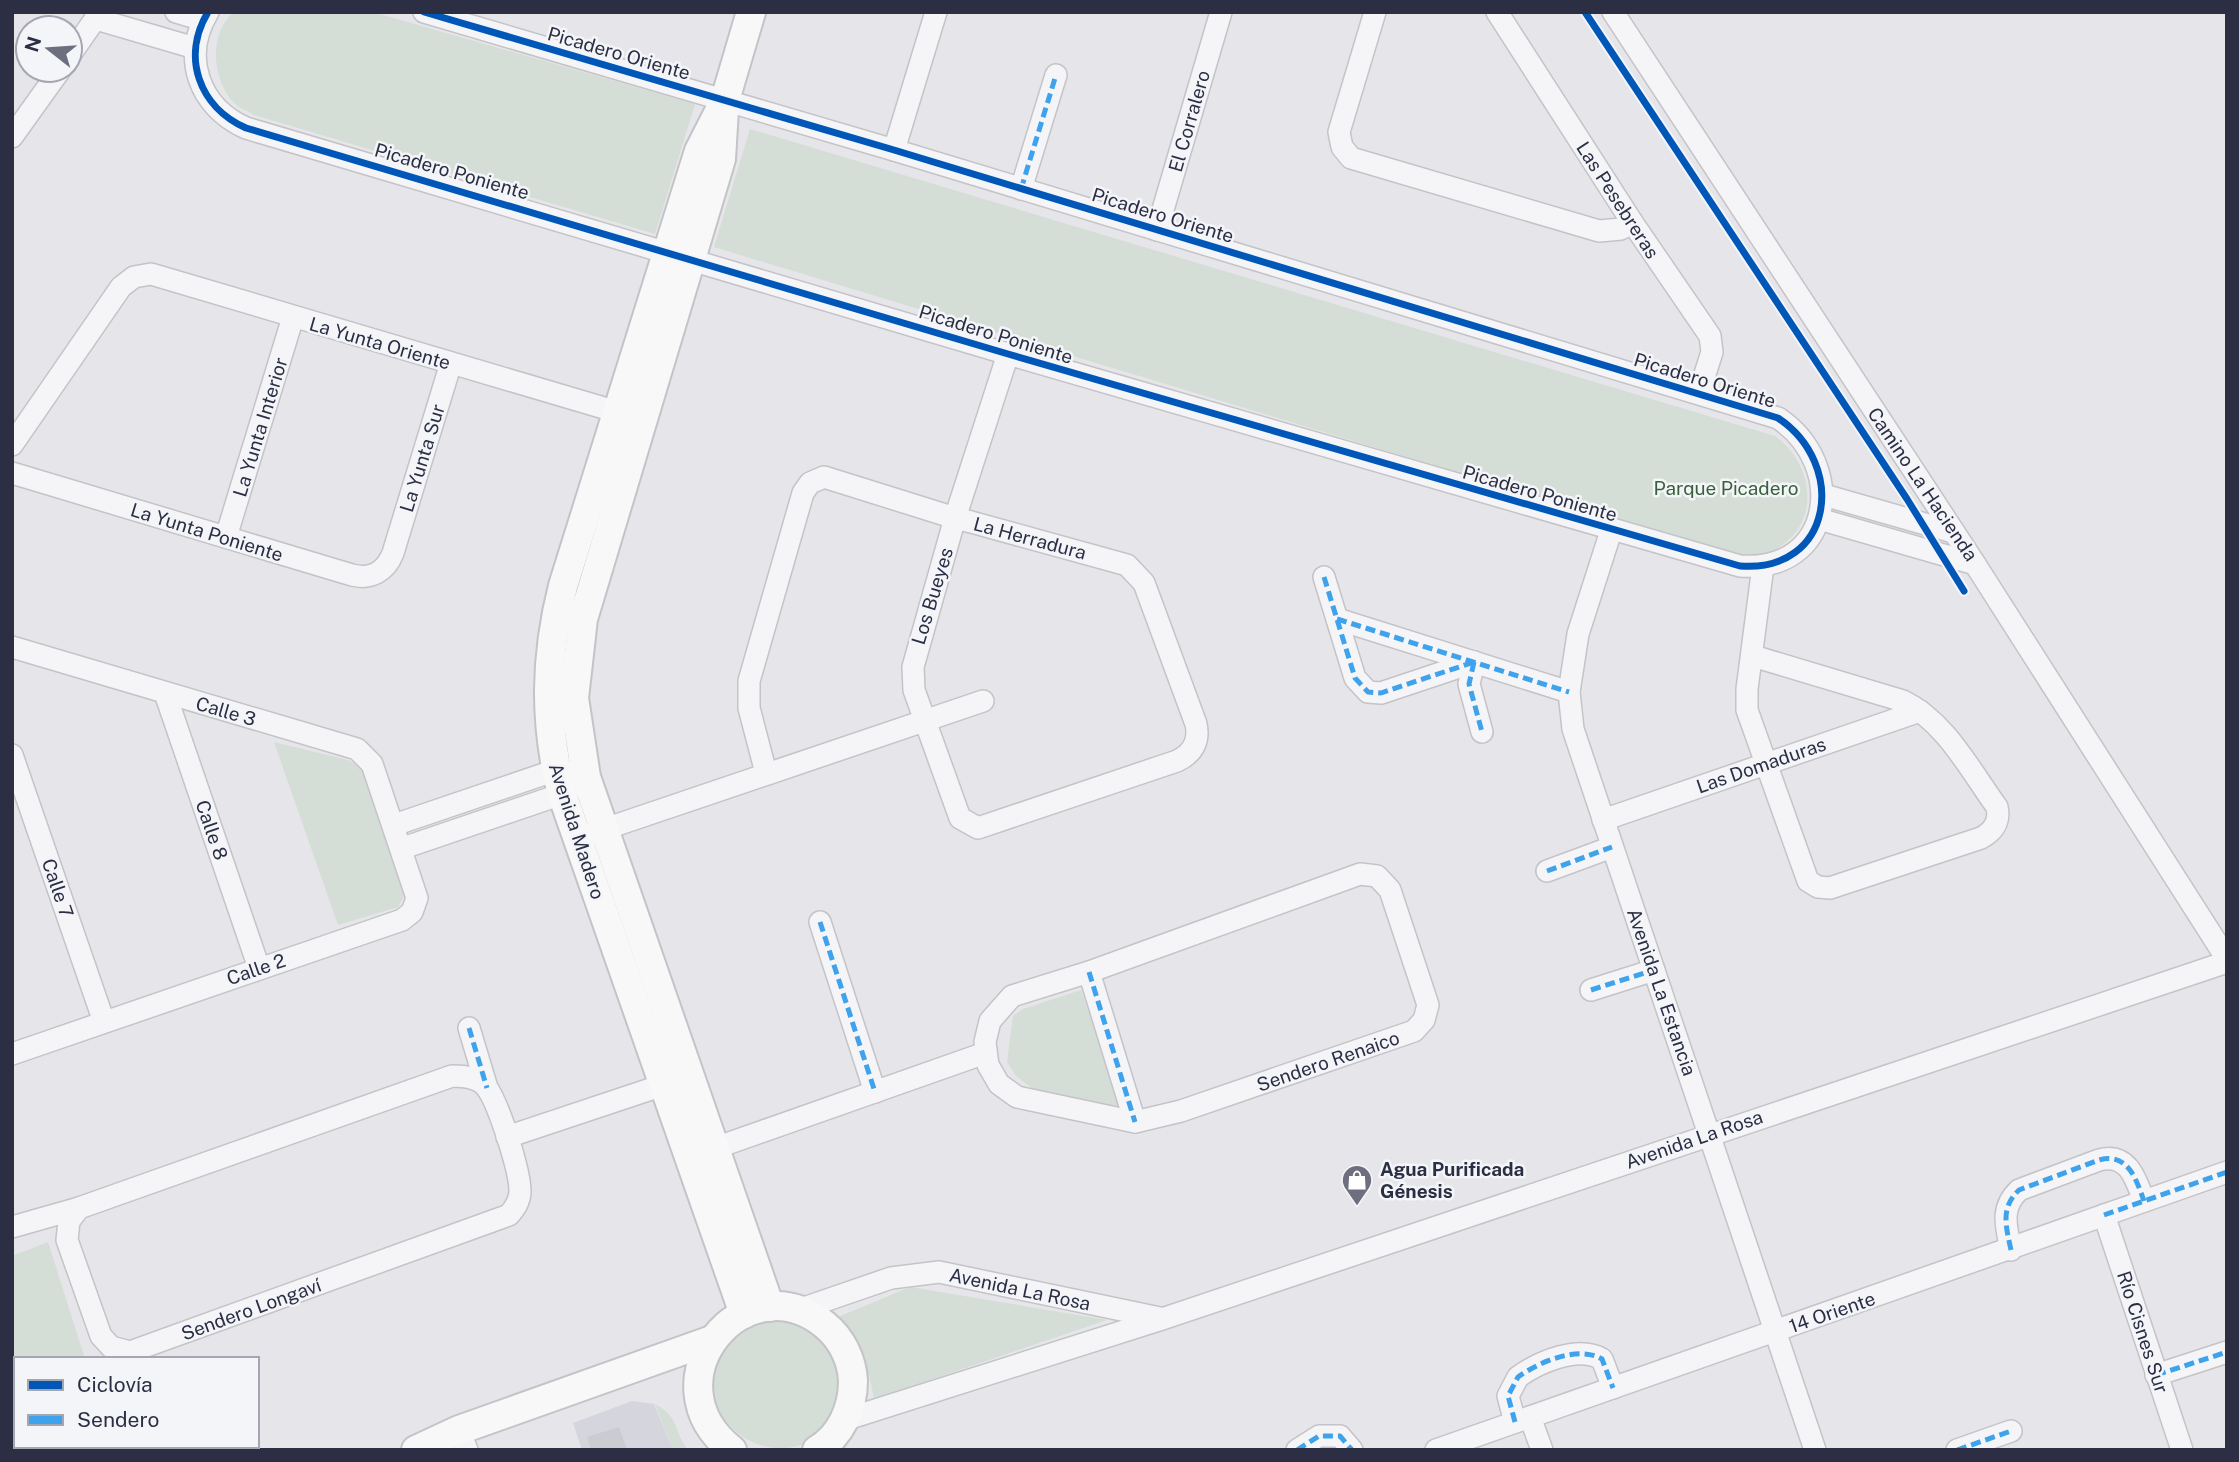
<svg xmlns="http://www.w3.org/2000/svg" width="2239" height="1462" viewBox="0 0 2239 1462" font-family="'Public Sans',sans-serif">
	<rect width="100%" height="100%" fill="#e6e6ea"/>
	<polygon fill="#d4d5dd" points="632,1401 654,1404 673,1450 582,1450 573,1423"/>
	<g fill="#d4ddd6">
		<path d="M 234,12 L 373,12 L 695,104 L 655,234 L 254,115 C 248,111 239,108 234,103 C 212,80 208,33 234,12 Z"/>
		<path d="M 750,129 L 1775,436 C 1814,464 1822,523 1776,549 C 1764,556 1751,556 1739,558 L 714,247 Z"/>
		<polygon points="274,742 348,760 363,769 404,896 398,907 338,925"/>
		<polygon points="1081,990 1121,1103 1114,1107 1033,1089 1016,1076 1007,1062 1013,1016 1023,1009"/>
		<polygon points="48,1242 85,1359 16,1359 16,1390 12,1392 12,1256"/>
		<path d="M 910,1287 L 1107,1320 L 874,1399 C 869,1368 858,1341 838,1317 Z"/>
		<path d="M 792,1315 L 841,1357 L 840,1411 C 829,1421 818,1438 804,1444 C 754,1462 704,1419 712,1369 C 714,1355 729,1339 737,1327 Z"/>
		<path d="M 655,1404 C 680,1417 673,1431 688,1450 L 673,1450 Z"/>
	</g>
	<polygon fill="#cbccd1" points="619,1427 627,1450 591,1450 587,1437"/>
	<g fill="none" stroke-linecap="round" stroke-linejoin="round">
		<g stroke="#c4c4c8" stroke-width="24">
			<g id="street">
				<polyline points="176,12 203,20"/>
				<path d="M 208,12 C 181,57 199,107 246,128 L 1008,354 L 1740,566 C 1833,573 1848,465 1778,418 L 894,150 L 424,12"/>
				<polyline points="1375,12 1339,132 1342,147 1351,158 1599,231 1621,229 1632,222"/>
				<polyline points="1497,12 1632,222 1710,336 1712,352 1699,393"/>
				<polyline points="1613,12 1975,564 2227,959"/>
				<polyline points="96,19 195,48"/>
				<polyline points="70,55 100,12"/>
				<polyline points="12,137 60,70"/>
				<polyline points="894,150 936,12"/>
				<polyline points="1021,189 1056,75"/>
				<polyline points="1157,230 1221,12"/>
				<polyline points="12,445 121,287 134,277 151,274 631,416"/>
				<path d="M 12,473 L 352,575 C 371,580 386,571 393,553 L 451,363"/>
				<polyline points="1824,495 1953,532"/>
				<polyline points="1819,519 1975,564"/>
				<polyline points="1611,531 1578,634 1569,692 1573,729 1815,1450"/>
				<polyline points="226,537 293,317"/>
				<polyline points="1324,577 1355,678 1368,692 1381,693 1474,662"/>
				<polyline points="1337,619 1569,692"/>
				<polyline points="12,647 357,749 372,764 417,898 412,912 402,920 12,1054"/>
				<path d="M 1753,656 L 1903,701 C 1945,721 1970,770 1997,807 C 2000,821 1994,831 1981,838 L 1830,888 L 1818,887 L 1808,881 L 1747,710 L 1747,689 L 1763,566"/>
				<polyline points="1474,662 1469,684 1482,732"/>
				<polyline points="165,693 259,968"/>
				<polyline points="12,755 104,1022"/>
				<path d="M 766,773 L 749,708 L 749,681 L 803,493 L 810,483 L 824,477 L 955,518 L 971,522 L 1127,565 L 1144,583 L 1196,724 C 1200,742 1192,754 1177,761 L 978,828 L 960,818 L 914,690 L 913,667 L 955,518 L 1008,354"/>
				<polyline points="1603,820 1920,711"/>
				<polyline points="394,825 556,770 571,773"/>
				<polyline points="590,834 983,701"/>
				<polyline points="403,848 562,794 574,785"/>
				<polyline points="1547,871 1612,847"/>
				<polygon points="1360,874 1377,876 1390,890 1428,1005 1424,1020 1414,1031 1181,1111 1135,1122 1017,1097 999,1084 988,1065 985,1042 990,1021 1012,996 1089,972"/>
				<polyline points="820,922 875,1092"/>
				<polyline points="1089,972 1135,1122"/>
				<polyline points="1591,990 1654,970"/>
				<polyline points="469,1028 487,1088"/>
				<path d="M 452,1076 C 464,1076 479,1077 487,1088 C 499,1105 520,1171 520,1191 C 520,1201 515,1208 509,1215 L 130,1352 L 111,1347 L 101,1336 L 67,1240 L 69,1221 L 79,1208 Z"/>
				<polyline points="507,1137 678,1080"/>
				<polyline points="701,1153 985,1053"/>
				<polyline points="2104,1215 2182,1450"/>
				<polyline points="12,1227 79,1208"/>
				<path d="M 2011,1250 C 2006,1226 2000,1208 2019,1190 L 2099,1160 C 2128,1152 2136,1179 2144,1201"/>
				<polyline points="798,1310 891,1278 939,1272 1160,1318"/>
				<polyline points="2156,1375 2227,1352"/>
				<polyline points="12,1398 16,1396"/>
				<polyline points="1530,1417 1542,1450"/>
				<polyline points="844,1420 1162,1319 2227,962"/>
				<path d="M 1515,1422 L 1508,1396 L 1518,1377 C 1539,1362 1578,1345 1602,1359 L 1613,1388"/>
				<polyline points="459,1430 467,1450"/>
				<polyline points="1297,1450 1319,1436 1340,1436 1352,1450"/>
				<polyline points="1436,1450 2227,1172"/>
				<polyline points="1957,1450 2011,1431"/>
			</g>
		</g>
		<g stroke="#c4c4c8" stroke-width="32">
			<g id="secondary">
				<polyline points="724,110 721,159 583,619 574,698 586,777 770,1307"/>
				<path d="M 744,1314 L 562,794 C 544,723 545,657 563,586 L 699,151 L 725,100 L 751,12"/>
				<polyline points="416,1450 459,1430 712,1340"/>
				<path d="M 732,1450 C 645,1382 744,1259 825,1325 C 842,1339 852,1360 853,1381 C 853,1408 841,1436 817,1450"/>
			</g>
		</g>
		<use href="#street" stroke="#f5f5f7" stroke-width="21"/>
		<use href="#secondary" stroke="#f8f8f8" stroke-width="28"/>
		<g stroke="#3ea3ec" stroke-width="5" stroke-dasharray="10 5" stroke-linecap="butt">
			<polyline points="1021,189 1056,75"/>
			<polyline points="1324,577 1355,678 1368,692 1381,693 1474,662"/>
			<polyline points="1337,619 1569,692"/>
			<polyline points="1474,662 1469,684 1482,732"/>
			<polyline points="1547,871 1612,847"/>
			<polyline points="820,922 875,1092"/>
			<polyline points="1089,972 1135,1122"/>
			<polyline points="1591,990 1654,970"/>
			<polyline points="469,1028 487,1088"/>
			<polyline points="2104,1215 2227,1172"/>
			<path d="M 2011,1250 C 2006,1226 2000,1208 2019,1190 L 2099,1160 C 2128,1152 2136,1179 2144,1201"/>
			<polyline points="2156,1375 2227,1352"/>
			<path d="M 1515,1422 L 1508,1396 L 1518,1377 C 1539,1362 1578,1345 1602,1359 L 1613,1388"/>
			<polyline points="1297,1450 1319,1436 1340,1436 1352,1450"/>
			<polyline points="1957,1450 2011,1431"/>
		</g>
		<g stroke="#f4f5f9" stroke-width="11">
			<g id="cycleway">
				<path d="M 208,12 C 181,57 199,107 246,128 L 1008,354 L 1740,566 C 1833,573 1848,465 1778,418 L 894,150 L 424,12"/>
				<polyline points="1585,12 1907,499 1964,591"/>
			</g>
		</g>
		<use href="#cycleway" stroke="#0057b8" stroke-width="7"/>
	</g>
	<defs>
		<g id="shop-pin" transform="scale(1.575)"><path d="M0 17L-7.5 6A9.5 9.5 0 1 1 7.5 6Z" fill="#6d6f7e" stroke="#f4f5f9"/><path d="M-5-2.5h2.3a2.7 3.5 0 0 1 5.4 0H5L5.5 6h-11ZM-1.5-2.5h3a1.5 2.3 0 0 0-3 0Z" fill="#fff"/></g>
	</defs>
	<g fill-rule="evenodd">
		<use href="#shop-pin" x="1357" y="1180"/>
	</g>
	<g text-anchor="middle" stroke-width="5" stroke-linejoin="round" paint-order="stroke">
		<g font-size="19" fill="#2c2f44" stroke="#f4f5f9">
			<text transform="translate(619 53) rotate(16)" y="7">Picadero Oriente</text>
			<text transform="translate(1189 121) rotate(-74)" y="7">El Corralero</text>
			<text transform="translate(452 171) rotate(16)" y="7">Picadero Poniente</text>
			<text transform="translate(1618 200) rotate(57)" y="7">Las Pesebreras</text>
			<text transform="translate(1163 215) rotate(17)" y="7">Picadero Oriente</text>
			<text transform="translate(996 334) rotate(17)" y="7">Picadero Poniente</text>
			<text transform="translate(380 343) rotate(16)" y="7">La Yunta Oriente</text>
			<text transform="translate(1705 380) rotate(17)" y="7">Picadero Oriente</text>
			<text transform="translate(260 427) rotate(-73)" y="7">La Yunta Interior</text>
			<text transform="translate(422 458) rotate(-73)" y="7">La Yunta Sur</text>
			<text transform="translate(1923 484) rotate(56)" y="7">Camino La Hacienda</text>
			<text transform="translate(1540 493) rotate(16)" y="7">Picadero Poniente</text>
			<text transform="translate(207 532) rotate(17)" y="7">La Yunta Poniente</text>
			<text transform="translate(1030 538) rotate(15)" y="7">La Herradura</text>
			<text transform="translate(932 596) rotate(-73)" y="7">Los Bueyes</text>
			<text transform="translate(226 711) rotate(16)" y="7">Calle 3</text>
			<text transform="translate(1761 765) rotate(-19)" y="7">Las Domaduras</text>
			<text transform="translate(212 830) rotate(71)" y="7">Calle 8</text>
			<text transform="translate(577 831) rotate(72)" y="7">Avenida Madero</text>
			<text transform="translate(58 888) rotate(71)" y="7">Calle 7</text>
			<text transform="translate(256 969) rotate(-19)" y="7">Calle 2</text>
			<text transform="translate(1662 992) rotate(71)" y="7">Avenida La Estancia</text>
			<text transform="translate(1328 1061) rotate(-19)" y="7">Sendero Renaico</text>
			<text transform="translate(1694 1139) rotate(-19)" y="7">Avenida La Rosa</text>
			<text transform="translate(1020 1289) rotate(12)" y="7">Avenida La Rosa</text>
			<text transform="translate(251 1309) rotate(-20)" y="7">Sendero Longaví</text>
			<text transform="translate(1832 1312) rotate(-19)" y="7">14 Oriente</text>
			<text transform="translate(2143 1332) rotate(72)" y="7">Río Cisnes Sur</text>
		</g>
		<g font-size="19" fill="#39603c" stroke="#f4f5f9">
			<text x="1726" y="495">Parque Picadero</text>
		</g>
		<g font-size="19" font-weight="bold" fill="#2c2f44" stroke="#f4f5f9" text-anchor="start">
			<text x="1380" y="1176">Agua Purificada<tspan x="1380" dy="22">Génesis</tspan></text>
		</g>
	</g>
	<rect width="2239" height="1462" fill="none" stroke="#2c2f44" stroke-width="28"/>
	<rect x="14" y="1357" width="245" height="91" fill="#f4f5f9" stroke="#a4a6b1" stroke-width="2"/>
	<rect x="28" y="1380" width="35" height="10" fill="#0057b8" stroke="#a4a6b1" stroke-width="2"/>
	<text x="77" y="1392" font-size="21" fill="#2c2f44">Ciclovía</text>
	<rect x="28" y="1415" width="35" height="10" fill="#3ea3ec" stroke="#a4a6b1" stroke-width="2"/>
	<text x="77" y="1427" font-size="21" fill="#2c2f44">Sendero</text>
	<g transform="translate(49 49) rotate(287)"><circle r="33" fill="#f4f5f9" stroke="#a4a6b1" stroke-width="2"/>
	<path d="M0-5L12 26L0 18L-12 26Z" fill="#6d6f7e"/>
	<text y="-10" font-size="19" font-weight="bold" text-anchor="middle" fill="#2c2f44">N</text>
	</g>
</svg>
